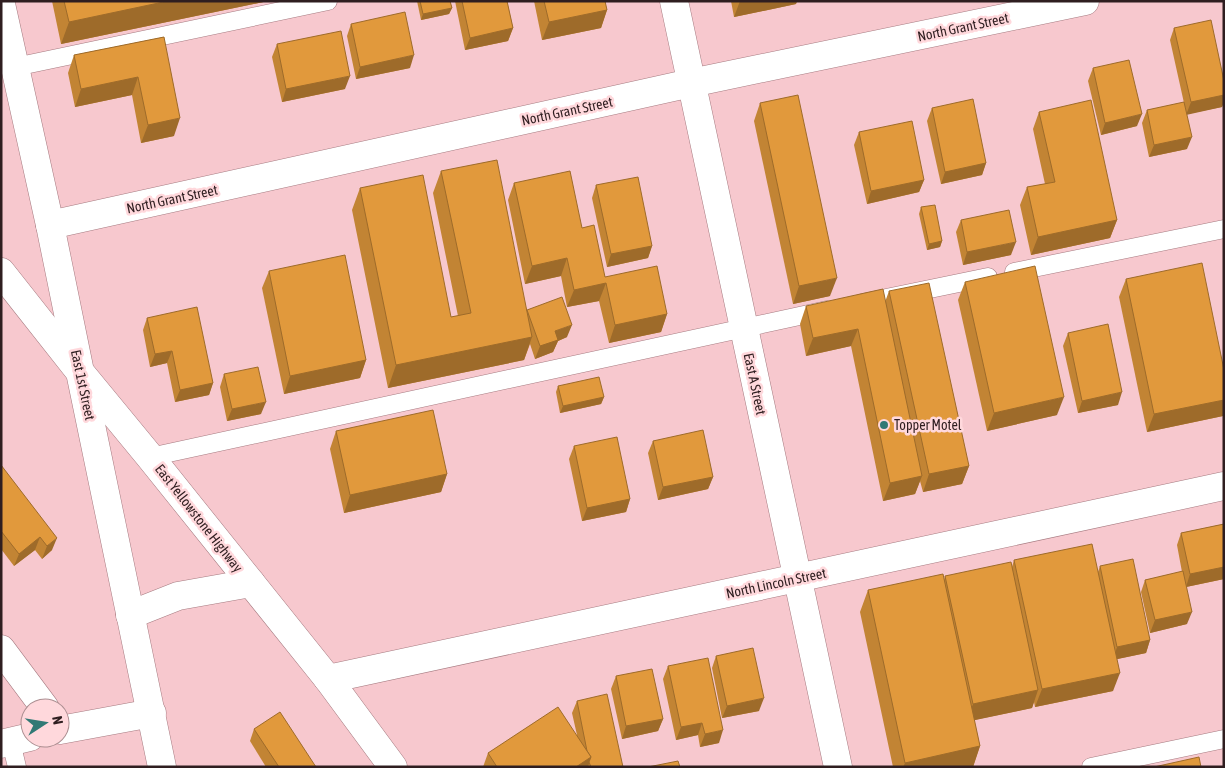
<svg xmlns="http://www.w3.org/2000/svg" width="1225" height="768" viewBox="0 0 1225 768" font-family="'Asap Condensed',sans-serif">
	<rect width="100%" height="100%" fill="#f7c8ce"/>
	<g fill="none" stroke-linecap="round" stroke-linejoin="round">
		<g stroke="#a67b81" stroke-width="19">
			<g id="service">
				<polyline points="15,67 328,1"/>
				<polyline points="1014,272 1224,229"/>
				<polyline points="862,303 988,277"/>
				<polyline points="150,457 827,310"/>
				<polyline points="11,742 17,767"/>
				<polyline points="1091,767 1224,739"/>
			</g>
		</g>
		<g stroke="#a67b81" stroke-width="29">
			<g id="minor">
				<polyline points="674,1 838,767"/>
				<polyline points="50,225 691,83 1085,1"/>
				<polyline points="1,649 45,708"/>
				<polyline points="328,679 1224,486"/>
				<polyline points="60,730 152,713"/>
				<polyline points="1,744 30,737"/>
			</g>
		</g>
		<g stroke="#a67b81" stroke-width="29">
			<polyline id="tertiary" points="1,272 80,372 162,767"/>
		</g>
		<g stroke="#a67b81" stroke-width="29">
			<g id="primary">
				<polyline points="1,4 50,225 80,372 150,457 328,679 393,767"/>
				<polyline points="130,615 178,596 251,583"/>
			</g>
		</g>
		<use href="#service" stroke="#fff" stroke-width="18"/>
		<use href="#minor" stroke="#fff" stroke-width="28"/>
		<use href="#tertiary" stroke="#fff" stroke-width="28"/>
		<use href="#primary" stroke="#fff" stroke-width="28"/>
	</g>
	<g fill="#c28434">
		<polygon points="52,1 268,1 61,44"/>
		<polygon points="417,1 450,1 452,8 449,14 421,20"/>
		<polygon points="455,1 507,1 513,28 508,41 465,50"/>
		<polygon points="534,1 605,1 607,10 601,28 542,40"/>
		<polygon points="731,1 797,1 796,4 734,17"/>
		<polygon points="351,24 410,68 356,79 347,36"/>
		<polygon points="1174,28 1224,81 1224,102 1222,107 1187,114 1187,149 1149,157 1142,123 1147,110 1184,103 1170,40"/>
		<polygon points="164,37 174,136 141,143 132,95 75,107 68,73 74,55"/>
		<polygon points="277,44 345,89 282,102 272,57"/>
		<polygon points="1093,68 1137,126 1101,135 1088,81"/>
		<polygon points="760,103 830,296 793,304 754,121"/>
		<polygon points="932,108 986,163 982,175 941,184 927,121"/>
		<polygon points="1039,112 1117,220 1110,238 1031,255 1020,205 1027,187 1045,184 1033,129"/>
		<polygon points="859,132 924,180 919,192 867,204 854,145"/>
		<polygon points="441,171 527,310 567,337 558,341 553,352 535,359 530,344 524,360 388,388 352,210 360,188 451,317 458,316 433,193"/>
		<polygon points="514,183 582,228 605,277 667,314 661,332 609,343 599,301 567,307 561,276 525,284 508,200"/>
		<polygon points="596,185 652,246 648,258 607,267 592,198"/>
		<polygon points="921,207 942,241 940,247 927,250 919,214"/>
		<polygon points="961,220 1011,255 963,265 956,232"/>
		<polygon points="269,271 366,360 360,378 284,394 262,288"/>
		<polygon points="1126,279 1224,370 1223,416 1147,432 1119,297"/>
		<polygon points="965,282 1057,415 987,431 958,300"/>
		<polygon points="889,291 969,466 962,484 923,492 920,481 915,494 883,501 851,346 806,356 800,324 806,306 885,302"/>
		<polygon points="147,318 213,383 209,395 175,402 167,363 150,367 143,330"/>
		<polygon points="1068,333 1118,405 1078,413 1063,346"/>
		<polygon points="224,374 261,414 227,421 220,387"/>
		<polygon points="558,386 604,397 601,404 560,413 556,392"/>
		<polygon points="336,431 447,474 441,492 344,513 330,449"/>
		<polygon points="653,441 713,477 708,489 658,500 648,453"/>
		<polygon points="574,446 630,499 626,512 582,521 569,459"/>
		<polygon points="1,465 52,550 42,559 35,550 14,566 1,549"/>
		<polygon points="1224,524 1224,579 1186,587 1187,624 1150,633 1141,592 1145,580 1182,572 1177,545 1181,533"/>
		<polygon points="1014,560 1098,572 1100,566 1150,640 1146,653 1117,659 1113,691 1035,707 1034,702 1032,708 974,720 980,746 973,767 893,767 860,612 868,590 944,580 945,576 1012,567"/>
		<polygon points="716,656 759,711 722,718 712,668"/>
		<polygon points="668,666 719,743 700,747 698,735 676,740 663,679"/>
		<polygon points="616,676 663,719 658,731 622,739 611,689"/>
		<polygon points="577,701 623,767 483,767 488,753 577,735 572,713"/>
		<polygon points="254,729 316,767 266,767 250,741"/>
	</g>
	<g fill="#9e6b2a">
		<polygon points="168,1 268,1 61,44 69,22"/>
		<polygon points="740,1 797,1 796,4 734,17"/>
		<polygon points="452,8 449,14 421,20 423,14"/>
		<polygon points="607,10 601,28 542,40 549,22"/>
		<polygon points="513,28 508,41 465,50 470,38"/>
		<polygon points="414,55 410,68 356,79 360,67"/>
		<polygon points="350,76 345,89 282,102 286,89"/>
		<polygon points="138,77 132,95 75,107 81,89"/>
		<polygon points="1224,95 1224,102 1222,107 1186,115 1191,102"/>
		<polygon points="1142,114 1137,126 1101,135 1105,123"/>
		<polygon points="180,118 174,136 141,143 148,125"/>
		<polygon points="1192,137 1187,149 1149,157 1154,145"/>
		<polygon points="986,163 982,175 941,184 945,172"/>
		<polygon points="924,180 919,192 867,204 871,191"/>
		<polygon points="1117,220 1110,238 1031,255 1038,237"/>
		<polygon points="942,241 940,247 927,250 929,244"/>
		<polygon points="1016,242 1011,255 963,265 967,252"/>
		<polygon points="652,246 648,258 607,267 611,254"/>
		<polygon points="567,258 561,276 525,284 532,266"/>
		<polygon points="837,278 830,296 793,304 799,286"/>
		<polygon points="606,283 599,301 567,307 574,290"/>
		<polygon points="667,314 661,332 609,343 615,325"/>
		<polygon points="572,325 567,337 558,341 553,352 535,359 540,346 555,331"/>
		<polygon points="858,329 851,346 806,356 813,338"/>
		<polygon points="532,337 524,360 388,388 396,365"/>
		<polygon points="172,351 167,363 150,367 155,354"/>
		<polygon points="366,360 360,378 284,394 290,376"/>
		<polygon points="213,383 209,395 175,402 180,390"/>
		<polygon points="1122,392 1118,405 1078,413 1082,401"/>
		<polygon points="604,397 601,404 560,413 563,406"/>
		<polygon points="1064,397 1057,415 987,431 994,413"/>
		<polygon points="1224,400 1223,416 1147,432 1154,414"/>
		<polygon points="266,402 261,414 227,421 232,409"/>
		<polygon points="969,466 962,484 923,492 929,474"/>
		<polygon points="447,474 441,492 344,513 350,495"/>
		<polygon points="922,476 915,494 883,501 890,483"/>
		<polygon points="713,477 708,489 658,500 663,487"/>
		<polygon points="630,499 626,512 582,521 587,508"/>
		<polygon points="40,537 35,550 14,566 19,554"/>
		<polygon points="57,538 52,550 42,559 47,546"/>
		<polygon points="1224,567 1224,579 1186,587 1190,574"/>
		<polygon points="1192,612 1187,624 1150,633 1155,620"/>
		<polygon points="1150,640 1146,653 1113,660 1117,647"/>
		<polygon points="1120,673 1113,691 1035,707 1042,689"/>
		<polygon points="1038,690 1032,708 966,722 973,704"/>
		<polygon points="764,698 759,711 722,718 727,706"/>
		<polygon points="663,719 658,731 622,739 626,726"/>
		<polygon points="702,723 698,735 676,740 681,727"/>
		<polygon points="723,730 719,743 700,747 705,734"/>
		<polygon points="980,746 973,767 903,767 905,763"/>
		<polygon points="591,757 588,767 576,767"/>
	</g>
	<g fill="#e1993c" stroke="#9e6b2a">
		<polygon points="64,1 168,1 69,22"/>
		<polygon points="420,1 450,1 452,8 423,14"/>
		<polygon points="462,1 507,1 513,28 470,38"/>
		<polygon points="544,1 605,1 607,10 549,22"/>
		<polygon points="405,12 414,55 360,67 351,24"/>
		<polygon points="1211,20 1224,81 1224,95 1191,102 1174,28"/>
		<polygon points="341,31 350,76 286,89 277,44"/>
		<polygon points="164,37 180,118 148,125 138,77 81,89 74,55"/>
		<polygon points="1129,60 1142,114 1105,123 1093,68"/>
		<polygon points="798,95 837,278 799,286 760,103"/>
		<polygon points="973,99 986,163 945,172 932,108"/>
		<polygon points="1091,100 1117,220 1038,237 1027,187 1055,182 1039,112"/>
		<polygon points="1184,102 1192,137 1154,145 1147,110"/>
		<polygon points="912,121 924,180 871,191 859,132"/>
		<polygon points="497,160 532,337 396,365 360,188 423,175 451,317 471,313 441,171"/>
		<polygon points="570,171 582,228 594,225 605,277 657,266 667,314 615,325 606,283 574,290 567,258 532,266 514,183"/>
		<polygon points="638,177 652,246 611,254 596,185"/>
		<polygon points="935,205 942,241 929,244 921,207"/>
		<polygon points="1009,210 1016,242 967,252 961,220"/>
		<polygon points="345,255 366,360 290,376 269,271"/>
		<polygon points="1202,263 1224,370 1224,400 1154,414 1126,279"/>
		<polygon points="1035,266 1064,397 994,413 965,282"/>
		<polygon points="929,283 969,466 929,474 889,291"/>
		<polygon points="883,289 922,476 890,483 858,329 813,338 806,306"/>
		<polygon points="562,297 572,325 555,331 558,340 540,346 527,310"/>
		<polygon points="197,307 213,383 180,390 172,351 155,354 147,318"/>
		<polygon points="1108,324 1122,392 1082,401 1068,333"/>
		<polygon points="258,367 266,402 232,409 224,374"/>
		<polygon points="599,377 604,397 563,406 558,386"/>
		<polygon points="433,410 447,474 350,495 336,431"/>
		<polygon points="703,430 713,477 663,487 653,441"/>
		<polygon points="617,437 630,499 587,508 574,446"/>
		<polygon points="1,465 57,538 47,546 40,537 19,554 1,531"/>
		<polygon points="1224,524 1224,567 1190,574 1181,533"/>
		<polygon points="1092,544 1120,673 1042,689 1014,560"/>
		<polygon points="1133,559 1150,640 1117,647 1100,566"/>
		<polygon points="1011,562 1038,690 973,704 945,576"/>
		<polygon points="1183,571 1192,612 1155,620 1145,580"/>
		<polygon points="943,574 980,746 905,763 868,590"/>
		<polygon points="753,648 764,698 727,706 716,656"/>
		<polygon points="708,658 723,730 705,734 702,723 681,727 668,666"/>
		<polygon points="652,669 663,719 626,726 616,676"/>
		<polygon points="607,694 623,767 591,767 589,762 591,757 587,751 577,701"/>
		<polygon points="558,707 591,757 576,767 497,767 488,753"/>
		<polygon points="280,712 316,767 279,767 254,729"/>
		<polygon points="1199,757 1201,767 1154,767"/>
		<polygon points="678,761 680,767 648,767"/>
	</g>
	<circle fill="#317975" stroke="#ffd8dc" stroke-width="2" cx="884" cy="425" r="5"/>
	<g text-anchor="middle" stroke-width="5" stroke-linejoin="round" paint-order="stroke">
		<g font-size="14" fill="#2f1e20" stroke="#ffd8dc">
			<text transform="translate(963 27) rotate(-12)" y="5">North Grant Street</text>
			<text transform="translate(567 111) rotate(-12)" y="5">North Grant Street</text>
			<text transform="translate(172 199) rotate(-12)" y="5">North Grant Street</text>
			<text transform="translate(755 384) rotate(78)" y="5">East A Street</text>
			<text transform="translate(83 385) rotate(78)" y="5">East 1st Street</text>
			<text transform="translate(199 518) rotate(52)" y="5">East Yellowstone Highway</text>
			<text transform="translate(776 583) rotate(-12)" y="5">North Lincoln Street</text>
		</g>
		<g font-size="14" fill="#2f1e20" stroke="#ffd8dc" text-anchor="start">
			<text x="894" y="430">Topper Motel</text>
		</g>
	</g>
	<rect width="1225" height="768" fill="none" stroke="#2f1e20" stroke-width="5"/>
	<g transform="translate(45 723) rotate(78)"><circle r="24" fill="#ffd8dc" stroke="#ac8e91"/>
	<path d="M0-4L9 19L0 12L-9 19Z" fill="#317975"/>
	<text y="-8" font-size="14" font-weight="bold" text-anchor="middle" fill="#2f1e20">N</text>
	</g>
</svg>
